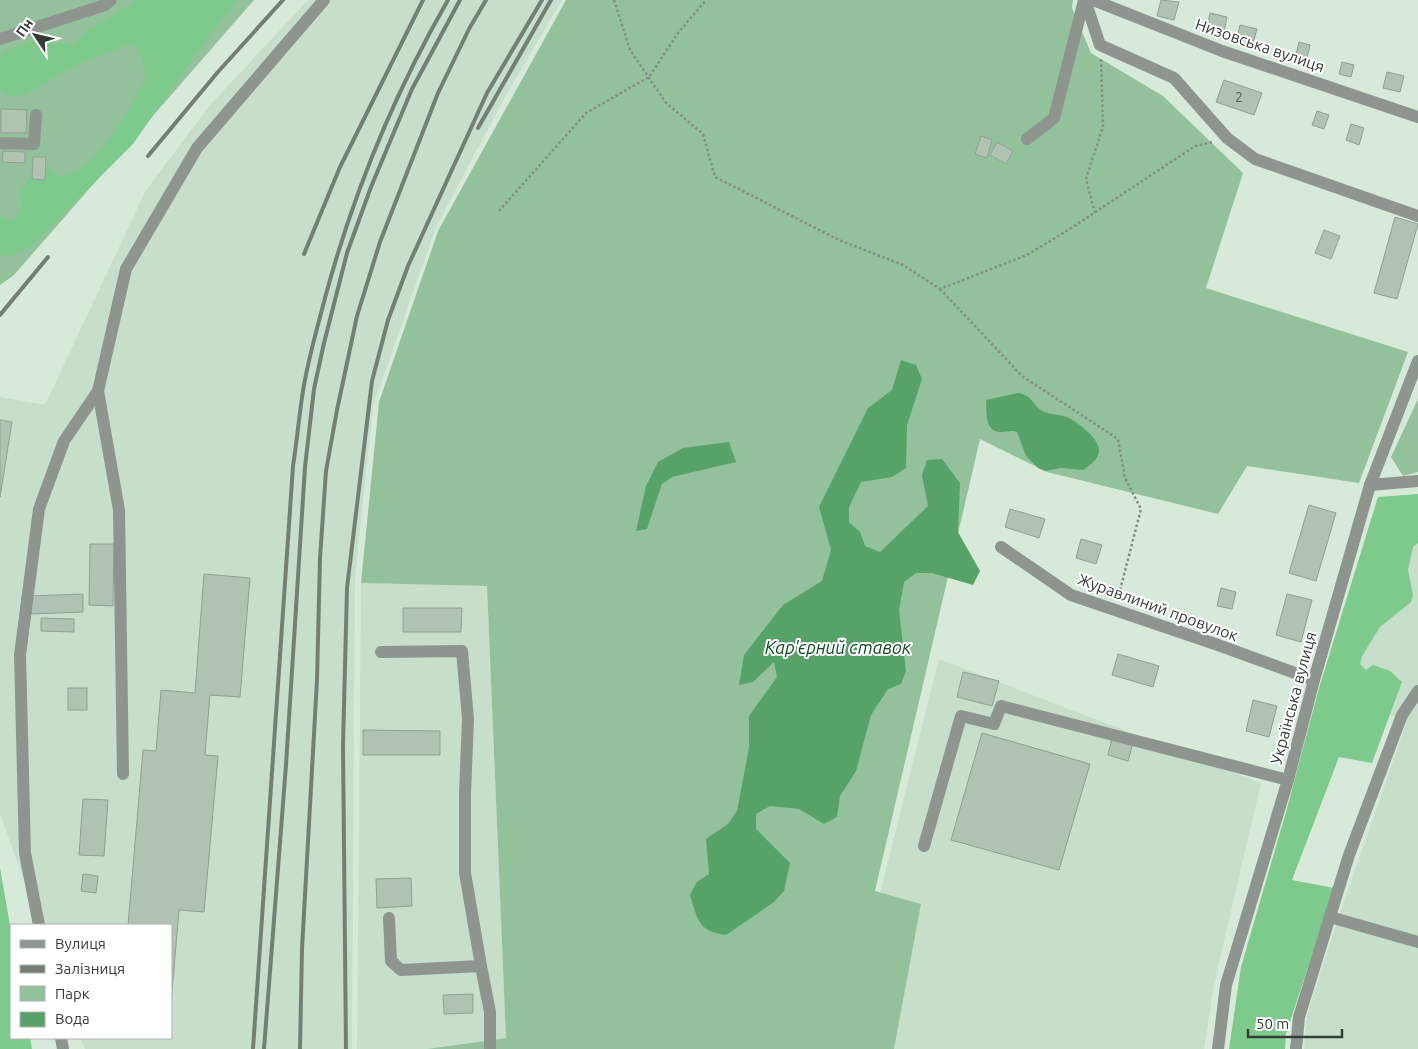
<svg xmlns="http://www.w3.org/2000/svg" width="1418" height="1049" viewBox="0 0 1418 1049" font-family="Ubuntu,sans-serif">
	<rect width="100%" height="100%" fill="#d7eada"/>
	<g fill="#c6deca">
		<polygon points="308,0 562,0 509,90 436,227 373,406 355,577 352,1049 85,1049 81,1038 171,1038 171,925 40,925 0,814 0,397 45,405 146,190 210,105"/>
		<polygon points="1418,499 1418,1049 1304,1049 1307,1015 1336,925 1406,724 1332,679"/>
		<polygon points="361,583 487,586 506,1038 427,1049 357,1049"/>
		<polygon points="939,659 1261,783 1214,984 1204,1049 894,1049 921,904 880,893"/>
	</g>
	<g fill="#93c19b">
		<polygon points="0,0 254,0 14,275 0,285"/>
		<polygon points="566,0 1073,0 1072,8 1091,53 1163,96 1243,173 1206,288 1408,352 1359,483 1247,466 1218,514 1047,472 980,439 875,891 921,904 894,1049 427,1049 506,1038 487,586 361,583 379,402 438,231"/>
		<polygon points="1418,399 1418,472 1403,476 1391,457"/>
	</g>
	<g fill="#7eca8d">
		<path d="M 137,0 L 237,0 L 206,40 L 133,144 L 31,246 L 10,256 L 0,255 L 0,216 L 12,221 C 20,212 26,206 20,194 L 28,179 L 42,167 L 50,167 L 54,174 L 60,177 C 68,174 78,171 85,166 C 100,155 143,94 145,77 C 145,65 141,57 137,47 L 129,45 L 89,59 L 59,74 L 26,95 L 7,96 L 0,90 L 0,57 L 3,52 L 32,41 L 72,45 L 88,30 L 124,9 Z"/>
		<polygon points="1418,494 1418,543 1413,547 1408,570 1413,595 1411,602 1380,627 1362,656 1360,664 1366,670 1373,665 1390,671 1402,682 1372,763 1339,757 1292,880 1334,888 1286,1034 1285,1049 1229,1049 1241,967 1286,812 1319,688 1378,497"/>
		<polygon points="0,868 11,931 11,1038 30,1038 32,1049 0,1049"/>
	</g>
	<g fill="#57a268">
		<path d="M 901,360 L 916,365 L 922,379 L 907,425 L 906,468 L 892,477 L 861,482 L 849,507 L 849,522 L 860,532 L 865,546 L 880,552 L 928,506 L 922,475 L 927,460 L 942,459 L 960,483 L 958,532 L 980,571 L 973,585 L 932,573 L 916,573 L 904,582 L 899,610 L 906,671 L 901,684 L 888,689 L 871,715 L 856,771 L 840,796 L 837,817 L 824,824 L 799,809 L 770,806 L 756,814 L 756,829 L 790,863 L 784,891 L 774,902 L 726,935 C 697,931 698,919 690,895 L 697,882 L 709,874 L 706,839 L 728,824 L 737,811 L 749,748 L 749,716 L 777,677 L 774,662 L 753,682 L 739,685 L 744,655 L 783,605 L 822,581 L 831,550 L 819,507 L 868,408 L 892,390 Z"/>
		<path d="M 1018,393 C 1032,395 1032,404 1042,411 C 1050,415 1061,414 1069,418 C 1079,423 1101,440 1099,452 C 1098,460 1089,465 1084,470 L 1061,468 L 1045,471 L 1038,468 L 1026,456 L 1017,432 C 1010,430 1008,432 1002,432 C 984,433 987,412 986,400 Z"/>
		<polygon points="729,442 736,462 672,477 662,484 647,529 636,531 646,486 658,462 683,448"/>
	</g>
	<g fill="#b0c2b2" stroke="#8fa192">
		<polygon points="1161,0 1179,2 1174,20 1157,16"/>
		<polygon points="1210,13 1227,17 1224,32 1207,28"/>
		<polygon points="1240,25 1257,29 1253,43 1237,39"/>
		<polygon points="1299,42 1310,45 1307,58 1296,55"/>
		<polygon points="1342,62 1354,65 1351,77 1339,74"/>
		<polygon points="1387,72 1404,76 1400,92 1383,88"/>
		<polygon points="1224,80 1262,93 1254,115 1216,102"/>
		<polygon points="1,109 27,110 26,133 1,133"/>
		<polygon points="1317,111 1329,115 1324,129 1312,125"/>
		<polygon points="1351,124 1364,128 1359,145 1346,140"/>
		<polygon points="981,136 992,140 987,158 975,154"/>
		<polygon points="997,142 1013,151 1006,164 990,155"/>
		<polygon points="3,151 25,152 25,163 2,162"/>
		<polygon points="33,157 46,157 45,180 32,179"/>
		<polygon points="1395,217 1418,224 1397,299 1374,293"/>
		<polygon points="1324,230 1340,236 1331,259 1315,253"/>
		<polygon points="0,420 12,422 0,497"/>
		<polygon points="1309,505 1336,513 1316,581 1289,573"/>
		<polygon points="1010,509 1045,519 1039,538 1005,527"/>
		<polygon points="1081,539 1102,545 1096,564 1076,558"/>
		<polygon points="90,544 114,544 113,606 89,605"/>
		<polygon points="204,574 250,578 240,697 210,695 205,755 218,756 204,912 179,910 171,1003 171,925 128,925 143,750 156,751 161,690 195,693"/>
		<polygon points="1221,588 1236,592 1232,609 1217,606"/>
		<polygon points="83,594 83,612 31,614 30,596"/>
		<polygon points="1287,594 1312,600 1301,642 1276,635"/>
		<polygon points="403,608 462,608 461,632 403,632"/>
		<polygon points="41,618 74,619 74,632 41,631"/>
		<polygon points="1118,654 1159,666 1153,687 1112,675"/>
		<polygon points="963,672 999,681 992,706 957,697"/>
		<rect x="68" y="688" width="19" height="22"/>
		<polygon points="1253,700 1277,706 1269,737 1246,731"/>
		<polygon points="363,730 440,731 440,755 363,755"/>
		<polygon points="982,733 1090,764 1059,870 951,840"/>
		<polygon points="1112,738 1133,743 1128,761 1108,755"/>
		<polygon points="83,799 108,800 104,856 79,855"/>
		<polygon points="83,874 98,876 96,893 81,891"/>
		<polygon points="411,878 412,906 377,908 376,879"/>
		<polygon points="473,994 473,1013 444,1014 443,995"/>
	</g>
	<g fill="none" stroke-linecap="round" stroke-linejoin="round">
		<g stroke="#828e84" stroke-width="2.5" stroke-dasharray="2.5 2.5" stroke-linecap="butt">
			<polyline points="614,0 630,50 666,103 703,134 715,177 839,240 903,265 940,289 1027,255 1073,227 1195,146 1213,142"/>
			<polyline points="499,211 586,113 649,77 678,33 706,0"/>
			<polyline points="1095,213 1086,179 1103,127 1101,59"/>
			<polyline points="940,289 1022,376 1118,439 1125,478 1141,509 1118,598"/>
		</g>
		<g stroke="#8d958e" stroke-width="12">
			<polyline points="1085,0 1100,45 1174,78 1227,138 1255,159 1418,216"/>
			<polyline points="1093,0 1222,51 1418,117"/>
			<polyline points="0,39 105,5 111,0"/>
			<polyline points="1027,139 1054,118 1084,0"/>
			<polyline points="0,143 34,144 36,115"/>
			<polyline points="98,391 119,510 123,774"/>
			<polyline points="1370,485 1418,481"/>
			<polyline points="1001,547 1071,595 1218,645 1314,680"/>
			<polyline points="381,652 462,651 468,719 465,794 465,873 481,966"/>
			<polyline points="924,846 961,716 994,724 1001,706 1288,780"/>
			<polyline points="1330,917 1418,942"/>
			<polyline points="389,918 391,961 401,970 481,966 490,1012 490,1049"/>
			<polyline points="39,925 25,853 20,655 39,509 64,441 98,391 126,269 197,148 324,0"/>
			<polyline points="61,1038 63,1049"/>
			<polyline points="1218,1049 1226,985 1288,780 1314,680 1370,485 1418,361"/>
			<polyline points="1296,1049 1299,1017 1349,855 1402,715 1418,691"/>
		</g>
		<g stroke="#737f75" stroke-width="4">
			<polyline points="478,128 551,0"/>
			<polyline points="148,156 217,73 283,0"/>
			<polyline points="304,254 340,167 423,0"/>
			<polyline points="0,315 48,257"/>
			<path d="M 253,1049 L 293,466 C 297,441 299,416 303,391 C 308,359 317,329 325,298 C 353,194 394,94 448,0"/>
			<polyline points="264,1049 286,765 305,467 314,389 324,343 347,253 371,187 412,89 460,0"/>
			<polyline points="300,1049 302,949 317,680 320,558 326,471 337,410 357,316 380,242 438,93 469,29 486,0"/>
			<polyline points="346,1049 343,745 347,588 372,381 388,320 408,266 487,93 542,0"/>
		</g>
	</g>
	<g text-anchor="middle" stroke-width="4" stroke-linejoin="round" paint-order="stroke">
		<g font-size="14" fill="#545e55">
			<text x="1239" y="102">2</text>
		</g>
		<g font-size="16" fill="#353c36" stroke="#fff">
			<text transform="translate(1260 45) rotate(19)" y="6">Низовська вулиця</text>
			<text transform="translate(1158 607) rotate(20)" y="6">Журавлиний провулок</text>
			<text transform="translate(1293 698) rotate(-75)" y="6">Українська вулиця</text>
		</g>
		<g font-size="18" font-style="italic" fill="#124922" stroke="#fff">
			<text x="838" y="654">Кар'єрний ставок</text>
		</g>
	</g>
	<rect x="10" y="924" width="162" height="115" fill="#ffffff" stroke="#aeb1af"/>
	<rect x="20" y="940" width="25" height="8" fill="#8d958e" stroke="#aeb1af"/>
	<text x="55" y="949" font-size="15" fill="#353c36">Вулиця</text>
	<rect x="20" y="965" width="25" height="8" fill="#737f75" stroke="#aeb1af"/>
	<text x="55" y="974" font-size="15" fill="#353c36">Залізниця</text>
	<rect x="20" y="986" width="25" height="15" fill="#93c19b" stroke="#aeb1af"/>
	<text x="55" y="999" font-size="15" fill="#353c36">Парк</text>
	<rect x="20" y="1012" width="25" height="15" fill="#57a268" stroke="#aeb1af"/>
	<text x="55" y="1024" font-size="15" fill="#353c36">Вода</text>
	<g transform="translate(35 35) rotate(305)" stroke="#ffffff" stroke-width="4" paint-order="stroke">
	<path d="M0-4L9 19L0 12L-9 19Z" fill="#353c36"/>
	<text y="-8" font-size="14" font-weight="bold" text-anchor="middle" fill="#353c36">Пн</text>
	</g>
	<path d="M1248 1029v8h94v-8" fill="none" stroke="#353c36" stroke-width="2.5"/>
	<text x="1256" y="1029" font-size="15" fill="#353c36" stroke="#ffffff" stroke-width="4" paint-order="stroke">50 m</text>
</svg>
